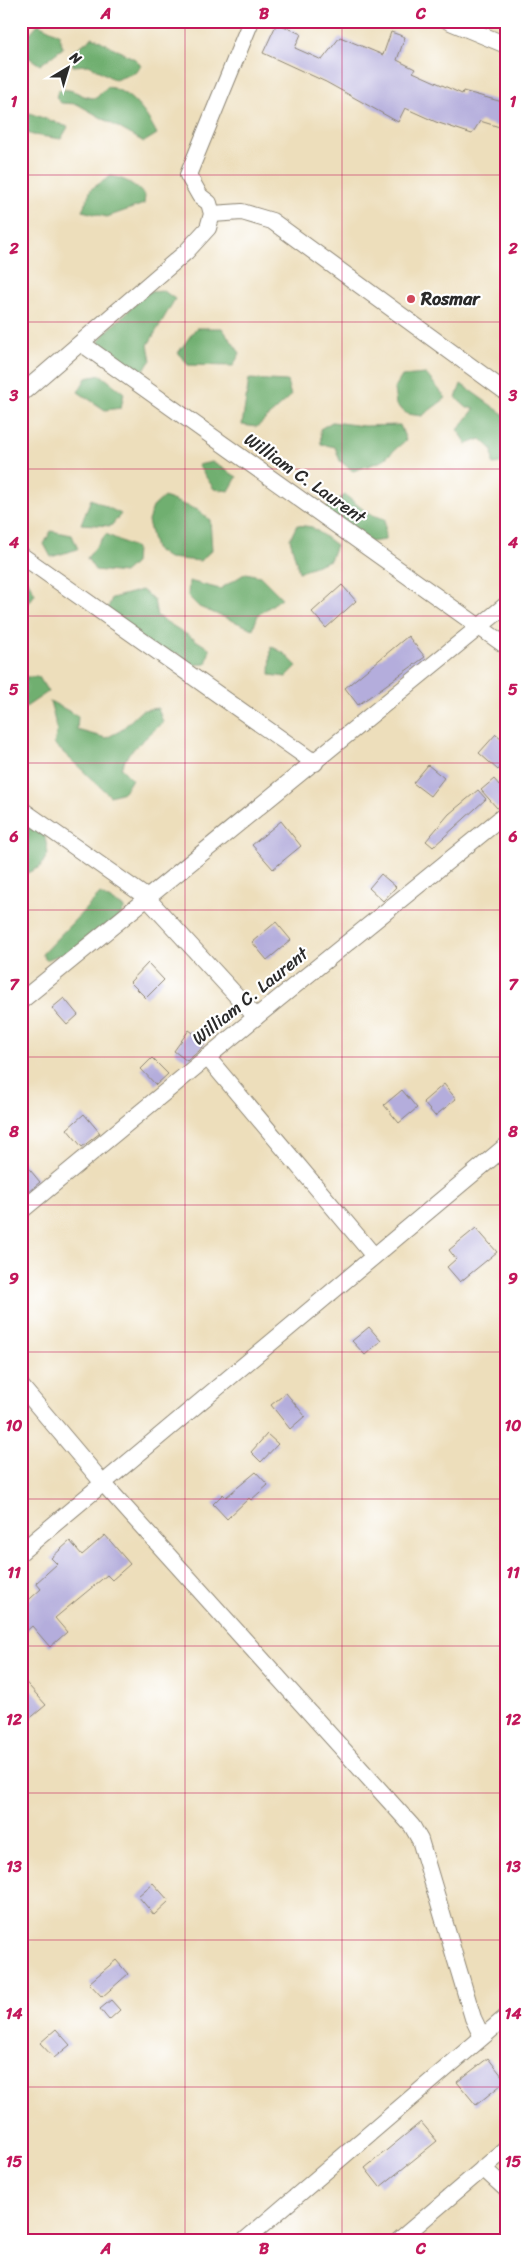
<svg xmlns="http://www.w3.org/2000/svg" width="527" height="2262" viewBox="0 0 527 2262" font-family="Sriracha,sans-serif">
	<rect width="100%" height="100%" fill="#fff"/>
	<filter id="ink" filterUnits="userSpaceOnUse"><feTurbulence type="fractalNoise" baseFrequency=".02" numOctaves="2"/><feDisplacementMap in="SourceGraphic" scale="10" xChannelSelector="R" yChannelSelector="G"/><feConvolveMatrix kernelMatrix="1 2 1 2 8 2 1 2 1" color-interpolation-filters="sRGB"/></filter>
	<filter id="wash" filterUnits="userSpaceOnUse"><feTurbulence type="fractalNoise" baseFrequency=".0096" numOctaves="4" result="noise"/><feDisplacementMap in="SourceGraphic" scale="20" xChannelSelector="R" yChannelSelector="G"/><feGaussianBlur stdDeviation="1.12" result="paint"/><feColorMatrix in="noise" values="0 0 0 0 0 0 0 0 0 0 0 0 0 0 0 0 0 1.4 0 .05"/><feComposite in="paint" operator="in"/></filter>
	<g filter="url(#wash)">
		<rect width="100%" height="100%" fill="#eddebb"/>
		<g fill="#6faf70" stroke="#4d6d4e">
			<polygon points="38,24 59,34 63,48 40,65 28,57 23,41"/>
			<polygon points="93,37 135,59 141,65 137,72 115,80 89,65 73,66 72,52"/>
			<path d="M 107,87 C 129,89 148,115 157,134 L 144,142 L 77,104 L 61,103 L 56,98 L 58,90 C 77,87 80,99 96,98 Z"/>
			<polygon points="21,110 68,127 61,139 33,135 21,131"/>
			<path d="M 111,176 C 125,179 135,184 145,196 L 144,204 L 107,217 L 82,211 L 91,189 Z"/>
			<polygon points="164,291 175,299 148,345 151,360 142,372 127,374 100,360 99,341 103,335 148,292"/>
			<polygon points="196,328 222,328 240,353 233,366 188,365 178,353"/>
			<polygon points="426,374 446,398 422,416 407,414 396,405 394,389 402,376"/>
			<polygon points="101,375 124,393 121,408 105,410 78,392 86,378"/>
			<polygon points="249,379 287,381 291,396 257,427 242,425"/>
			<polygon points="461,384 506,416 506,462 493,464 492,449 481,439 467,444 458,430 475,408 467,408 456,398"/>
			<polygon points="332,422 364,426 400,425 406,440 382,461 353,471 340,461 335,447 321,444 320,429"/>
			<polygon points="212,462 237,477 229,491 214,489 198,465"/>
			<polygon points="345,495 369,514 385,519 385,540 370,542 320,512"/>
			<polygon points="164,497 198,510 210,520 212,550 200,561 168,558 155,549 148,521 153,507"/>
			<polygon points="91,499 121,514 111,526 81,524"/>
			<polygon points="297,525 312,527 336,545 330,560 299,572 290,539"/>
			<polygon points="51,531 72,535 78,549 51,557 44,544"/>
			<polygon points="106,534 136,548 135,563 124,573 95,570 87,558"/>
			<polygon points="246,573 260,576 282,598 258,615 253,629 199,607 188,596 189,581 220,589"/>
			<polygon points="21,580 28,581 35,594 26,607 21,607"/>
			<polygon points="142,590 154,600 157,616 210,649 206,664 190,665 180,654 150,652 106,612 112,598"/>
			<polygon points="271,646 285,654 297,666 286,677 270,675"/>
			<polygon points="21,677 39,677 48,692 23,709"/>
			<polygon points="50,701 78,716 77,730 106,738 120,731 142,710 158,708 163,722 129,753 121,768 132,779 124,792 110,796 54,744 57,730"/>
			<polygon points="21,821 36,825 45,837 48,854 40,867 25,874 21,873"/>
			<polygon points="100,894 125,908 106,937 46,960 42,954"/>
		</g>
		<g id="blocks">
			<g fill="#b4addc">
				<polygon points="277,23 301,34 295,48 322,60 340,37 383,55 391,32 405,37 397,60 415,69 413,72 462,94 463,91 506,103 506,129 480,121 472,134 436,122 405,108 398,122 326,82 263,53"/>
				<polygon points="342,585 356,601 326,628 312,612"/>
				<polygon points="408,636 425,657 358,705 345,688"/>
				<polygon points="496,734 506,742 506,761 498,770 479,753"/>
				<polygon points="428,765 444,778 430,796 413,783"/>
				<polygon points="494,779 506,793 506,803 497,808 481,790"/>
				<polygon points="478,790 486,799 433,847 426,841 449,814"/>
				<polygon points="281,821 301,846 273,869 252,845"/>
				<polygon points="381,874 396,887 383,901 369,888"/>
				<polygon points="276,922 291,940 267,960 252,942"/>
				<polygon points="148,963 164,980 146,998 130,982"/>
				<polygon points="64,998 78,1015 67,1025 52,1008"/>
				<polygon points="189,1030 206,1042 199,1051 187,1061 174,1051"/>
				<polygon points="152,1058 168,1074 156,1085 141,1069"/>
				<polygon points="444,1084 456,1099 435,1116 423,1102"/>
				<polygon points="402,1090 417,1108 399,1123 384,1105"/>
				<polygon points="84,1114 100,1133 82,1147 67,1129"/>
				<polygon points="21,1159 40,1182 21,1198"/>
				<polygon points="476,1228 497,1252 460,1282 447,1267 456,1259 449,1250"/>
				<polygon points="369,1327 381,1341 365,1355 352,1341"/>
				<polygon points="286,1393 305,1416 290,1429 271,1405"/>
				<polygon points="267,1434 278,1444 261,1462 251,1452"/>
				<polygon points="256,1472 268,1485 251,1500 249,1498 227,1519 213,1504 223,1494 226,1497"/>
				<polygon points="105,1535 130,1564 112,1580 107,1575 55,1618 67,1632 50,1647 32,1626 21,1636 21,1607 41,1589 36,1583 57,1564 51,1558 70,1541 82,1555"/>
				<polygon points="21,1677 46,1705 21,1726"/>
				<polygon points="153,1883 169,1901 154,1915 138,1896"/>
				<polygon points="116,1960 128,1974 102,1997 89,1983"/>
				<polygon points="111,2000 120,2010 109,2020 100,2009"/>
				<polygon points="56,2029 70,2045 54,2058 40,2043"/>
				<polygon points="488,2058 506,2081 476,2105 457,2082"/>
				<polygon points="421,2122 437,2141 380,2187 365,2168"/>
			</g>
		</g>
	</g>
	<g filter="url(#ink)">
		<use href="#blocks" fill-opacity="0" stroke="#8c8473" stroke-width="1"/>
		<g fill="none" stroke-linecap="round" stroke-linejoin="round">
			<g stroke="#8c8473" stroke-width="18">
				<g id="street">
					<polyline points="448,21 506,45"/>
					<polyline points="212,214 242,212 272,221 506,392"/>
					<polyline points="81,343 506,646"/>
					<polyline points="21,394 186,252 208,228 212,214 209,203 200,196 188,175 251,21"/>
					<polyline points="21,555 315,763"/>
					<polyline points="21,809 146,897 256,1017"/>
					<polyline points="21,1001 506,605"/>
					<polyline points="207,1057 374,1256"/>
					<polyline points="21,1211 256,1017 506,814"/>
					<polyline points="21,1386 103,1483 412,1826 420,1840 473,2018 482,2037"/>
					<polyline points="21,1552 506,1146"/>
					<polyline points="483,2168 506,2189"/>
					<polyline points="244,2241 506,2017"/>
					<polyline points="398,2241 506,2149"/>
				</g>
			</g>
			<use href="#street" stroke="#fff" stroke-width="16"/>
		</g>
	</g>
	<path fill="none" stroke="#c2185b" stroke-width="1" stroke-opacity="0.55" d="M 185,21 L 185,2241M 342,21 L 342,2241M 21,175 L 506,175M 21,322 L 506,322M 21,469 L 506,469M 21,616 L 506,616M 21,763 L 506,763M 21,910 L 506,910M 21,1057 L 506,1057M 21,1205 L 506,1205M 21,1352 L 506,1352M 21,1499 L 506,1499M 21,1646 L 506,1646M 21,1793 L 506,1793M 21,1940 L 506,1940M 21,2087 L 506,2087"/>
	<circle fill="#d1495b" stroke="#fff" stroke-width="2" cx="411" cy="299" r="5"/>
	<g text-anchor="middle" stroke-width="4.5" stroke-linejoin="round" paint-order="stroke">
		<g font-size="18" font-weight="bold" fill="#2b2b2b" stroke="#fff" text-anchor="start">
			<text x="421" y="305">Rosmar</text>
		</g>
		<g font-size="18" fill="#2b2b2b" stroke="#fff">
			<text transform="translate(305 478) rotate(35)" y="6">William C. Laurent</text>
			<text transform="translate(250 996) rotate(-39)" y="6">William C. Laurent</text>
		</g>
	</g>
	<rect width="527" height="2262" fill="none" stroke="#fff" stroke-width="55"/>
	<g transform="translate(68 68) rotate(38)" stroke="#ffffff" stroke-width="4" paint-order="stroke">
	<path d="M0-4L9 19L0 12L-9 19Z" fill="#2b2b2b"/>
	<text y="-8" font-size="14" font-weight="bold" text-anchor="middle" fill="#2b2b2b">N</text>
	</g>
	<rect x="28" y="28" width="472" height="2206" fill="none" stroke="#c2185b" stroke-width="2"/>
	<g font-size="16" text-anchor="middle" font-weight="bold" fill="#c2185b">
		<text x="106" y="19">A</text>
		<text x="264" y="19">B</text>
		<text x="421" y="19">C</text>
		<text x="14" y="107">1</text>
		<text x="513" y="107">1</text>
		<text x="14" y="254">2</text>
		<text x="513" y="254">2</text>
		<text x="14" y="401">3</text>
		<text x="513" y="401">3</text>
		<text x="14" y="548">4</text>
		<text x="513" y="548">4</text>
		<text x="14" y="695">5</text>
		<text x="513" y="695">5</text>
		<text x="14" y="842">6</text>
		<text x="513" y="842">6</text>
		<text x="14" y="990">7</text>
		<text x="513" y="990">7</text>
		<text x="14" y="1137">8</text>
		<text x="513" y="1137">8</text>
		<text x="14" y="1284">9</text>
		<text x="513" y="1284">9</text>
		<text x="14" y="1431">10</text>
		<text x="513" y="1431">10</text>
		<text x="14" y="1578">11</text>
		<text x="513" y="1578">11</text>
		<text x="14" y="1725">12</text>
		<text x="513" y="1725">12</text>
		<text x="14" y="1872">13</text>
		<text x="513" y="1872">13</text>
		<text x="14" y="2019">14</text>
		<text x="513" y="2019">14</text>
		<text x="14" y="2167">15</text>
		<text x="513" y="2167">15</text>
		<text x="106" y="2254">A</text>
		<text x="264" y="2254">B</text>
		<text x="421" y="2254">C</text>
	</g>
</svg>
